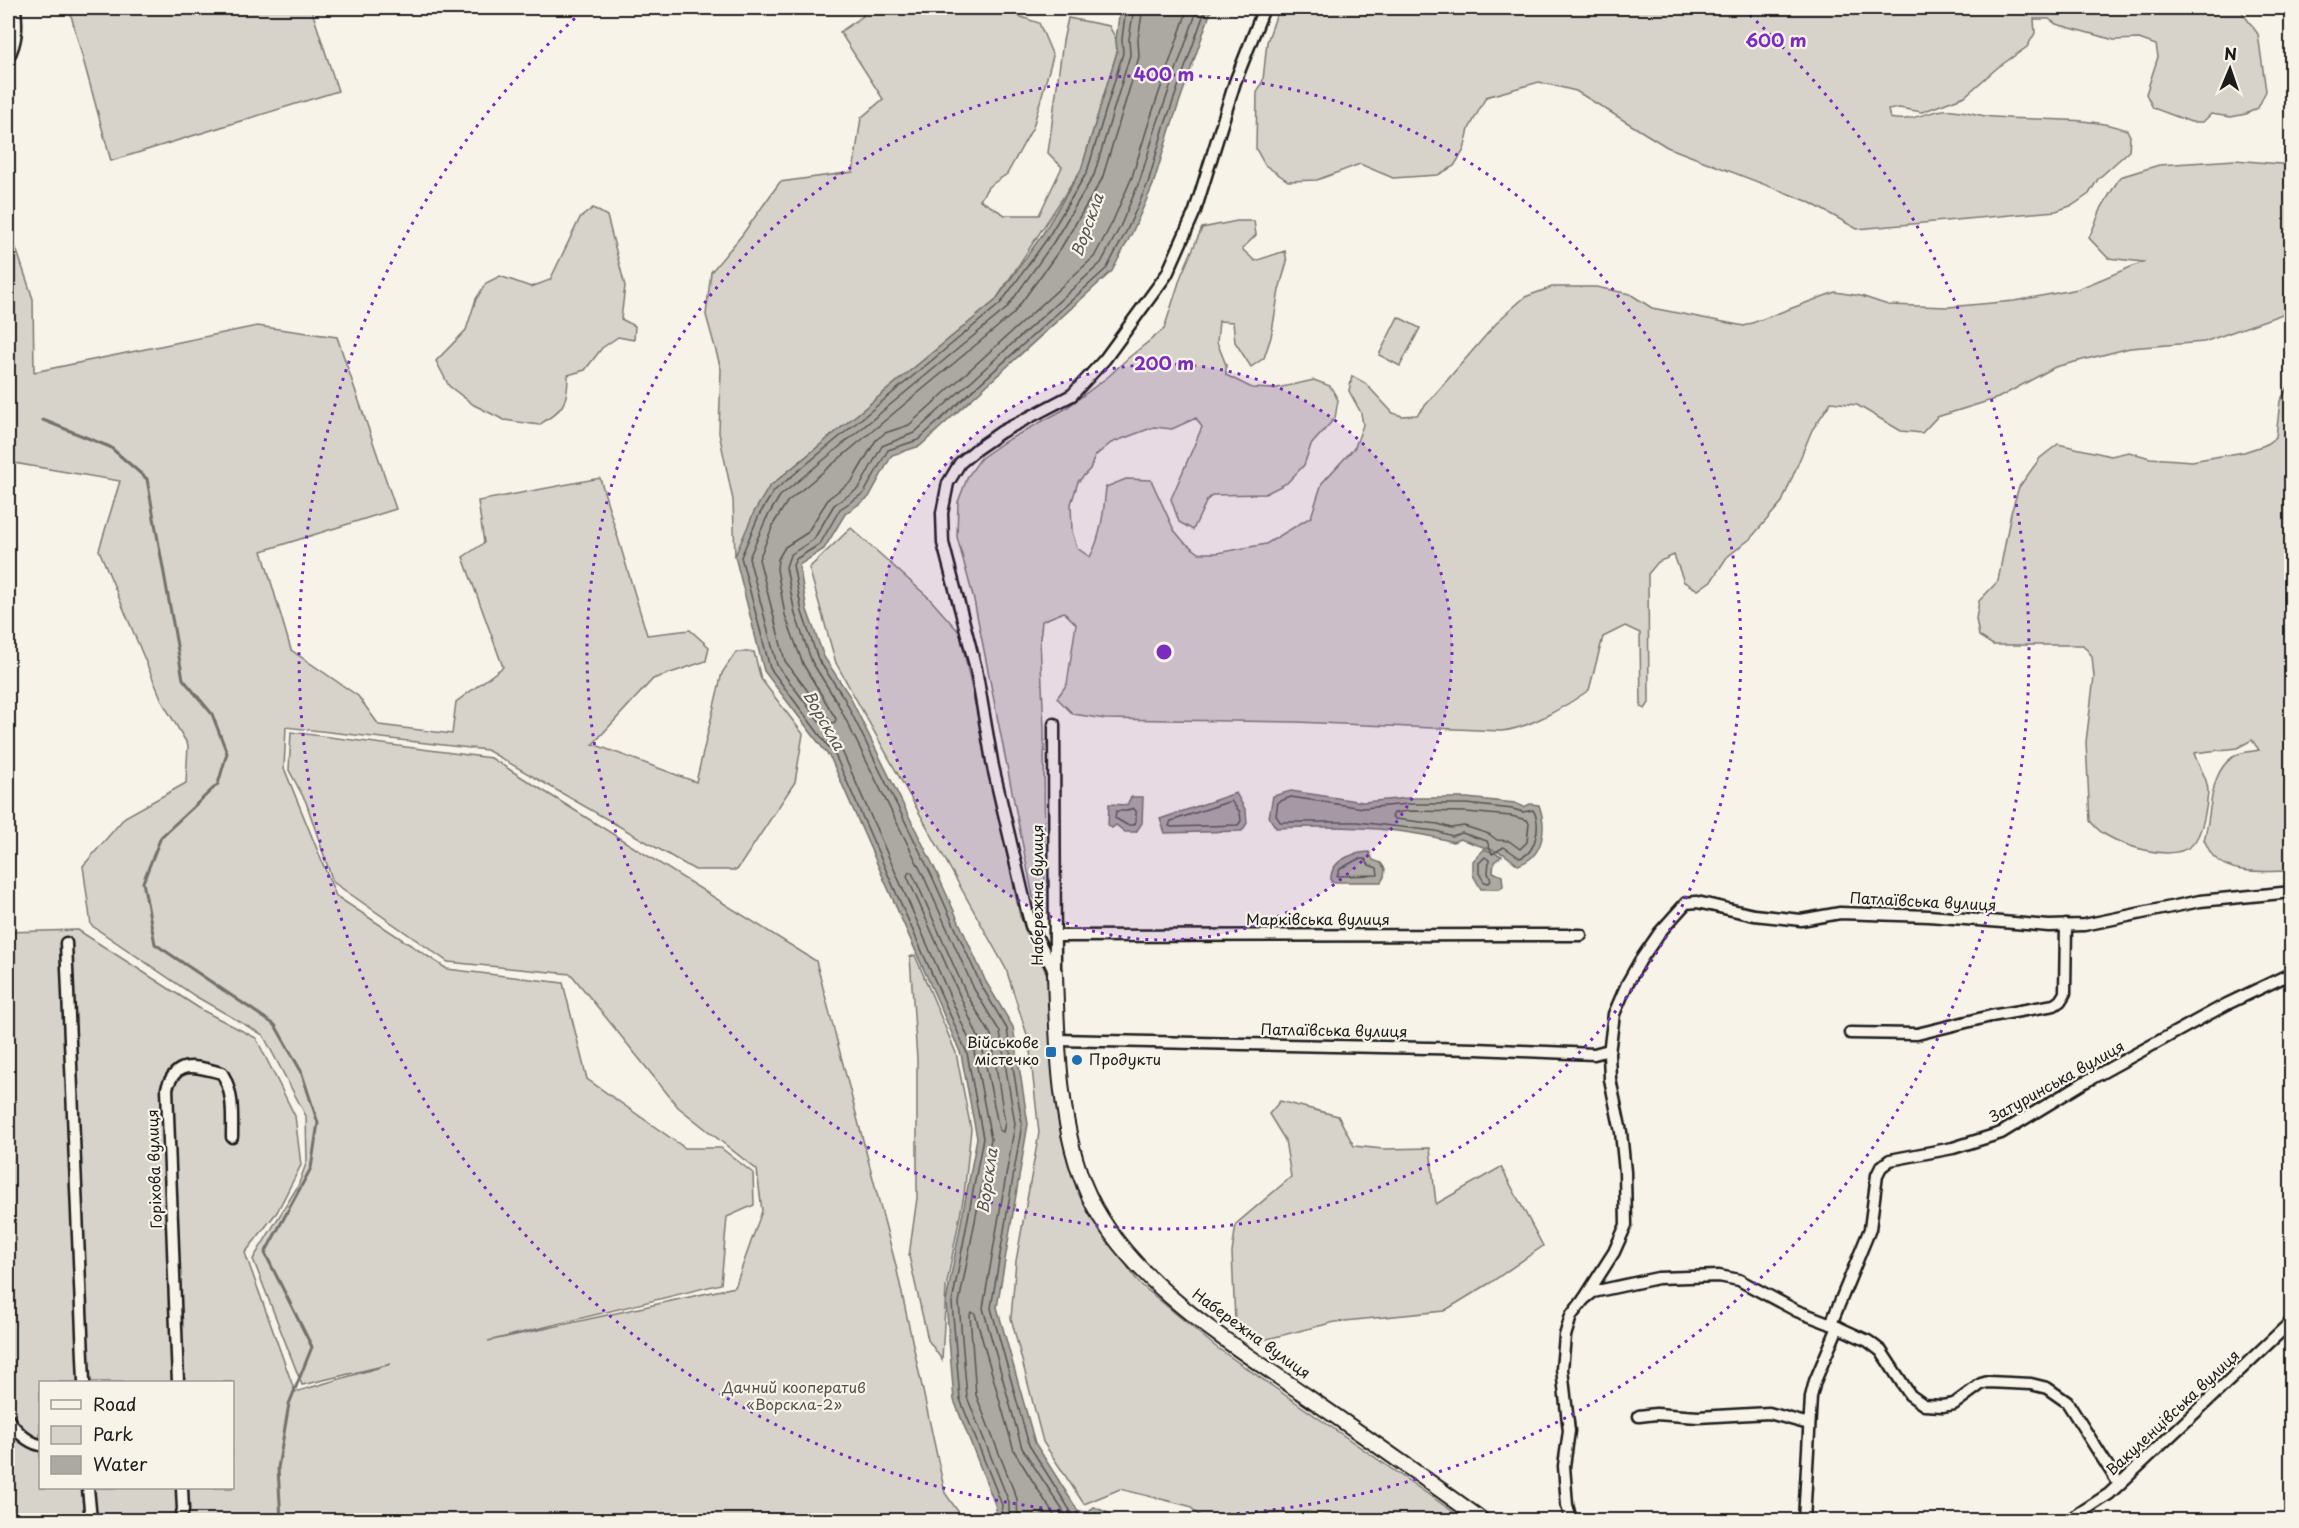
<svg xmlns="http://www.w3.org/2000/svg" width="2299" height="1528" viewBox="0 0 2299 1528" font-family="'Playpen Sans',sans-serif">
	<rect width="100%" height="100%" fill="#f7f3e8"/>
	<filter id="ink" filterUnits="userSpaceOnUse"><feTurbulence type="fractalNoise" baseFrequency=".0167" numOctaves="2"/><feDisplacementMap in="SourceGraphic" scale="12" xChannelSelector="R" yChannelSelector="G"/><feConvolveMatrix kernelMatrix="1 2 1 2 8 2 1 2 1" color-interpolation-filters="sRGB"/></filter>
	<g filter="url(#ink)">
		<g fill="#d7d3cb" stroke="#7a7874" stroke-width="1.5" fill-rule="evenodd">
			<polygon points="69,8 311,8 338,91 111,161"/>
			<polygon points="861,8 1017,8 1018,16 1039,23 1053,56 1033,127 1007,174 988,187 980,200 1005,215 1039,215 1062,167 1048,153 1063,41 1068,18 1109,26 1116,39 1117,52 1081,170 995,301 769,487 735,556 733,500 719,433 721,369 706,315 711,272 742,235 780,182 853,172 861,118 883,99 840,32 863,16"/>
			<path d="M 1279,8 L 1713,8 L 1714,12 L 1715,8 L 2239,8 L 2258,34 L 2266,91 L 2258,108 L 2246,114 L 2231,117 L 2211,114 L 2203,122 L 2191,122 L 2153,108 L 2146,94 L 2158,57 L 2156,45 L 2139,39 L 2114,40 L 2056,24 L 2049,19 L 2034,19 L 2035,33 L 2027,47 L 1997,68 L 1965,96 L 1922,112 L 1899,108 L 1888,110 L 1890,118 C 1909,123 1925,112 1944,110 C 1959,108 1978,116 1994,117 C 2036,121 2089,116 2127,130 L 2130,136 L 2129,151 L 2098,179 L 2089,194 L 2073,205 L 2056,211 L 1857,229 L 1807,201 L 1667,147 L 1576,91 L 1539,82 L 1486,97 L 1469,129 L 1464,150 L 1454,166 L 1438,175 L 1393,178 L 1360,164 L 1317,180 L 1288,181 L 1265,165 L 1256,149 L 1257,93 L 1263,80 L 1267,42 Z"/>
			<path d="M 2235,160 L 2291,165 L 2291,311 L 2204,342 L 2130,348 L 2055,367 L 1998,398 L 1937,417 L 1922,433 L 1901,431 L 1857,405 L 1831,402 L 1812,430 L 1782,502 L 1750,539 L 1727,557 L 1712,580 L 1698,590 L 1684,582 L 1674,555 L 1658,562 L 1648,574 L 1649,703 L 1645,709 L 1641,707 L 1640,633 L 1625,626 L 1603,637 L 1589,690 C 1566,706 1528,729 1501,731 L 1297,722 L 1105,719 L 1073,714 L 1057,698 L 1067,684 L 1076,624 L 1064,612 L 1042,621 L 1040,641 L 1044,729 L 1045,912 L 1033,897 L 974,600 L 957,537 L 958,502 L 968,476 L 981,458 L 1004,442 L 1065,409 L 1109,376 L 1127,359 L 1164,329 L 1181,276 L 1202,228 L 1237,221 L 1254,221 L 1256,235 L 1242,249 L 1255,261 L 1285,251 L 1287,262 L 1279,290 L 1271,337 L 1264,358 L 1251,367 L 1235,342 L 1233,322 L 1219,321 L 1217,342 L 1226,365 L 1226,375 L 1252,388 L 1273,389 L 1314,380 L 1330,386 L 1338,400 L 1335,418 L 1311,445 L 1304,465 L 1287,483 L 1265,494 L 1213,495 L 1207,500 L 1193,530 L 1179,522 L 1171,499 L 1202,427 L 1196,418 L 1172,429 L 1154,427 L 1111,443 L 1095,456 L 1090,469 L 1078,482 L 1071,504 L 1072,531 L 1077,548 L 1090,557 C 1101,537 1104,510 1106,487 L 1126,479 L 1151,480 L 1174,530 L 1184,542 L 1199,553 L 1217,553 L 1266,544 L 1311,517 L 1322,483 L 1355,447 L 1363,425 L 1361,413 L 1349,391 L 1352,376 L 1365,383 L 1393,413 L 1402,416 L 1417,415 L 1500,319 L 1525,297 L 1552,287 L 1596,287 L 1630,294 L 1652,308 L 1744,326 L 1835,292 L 1861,296 L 1888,305 L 1948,307 L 2014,301 L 2078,289 L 2143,262 L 2108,258 L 2089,238 L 2102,207 L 2120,177 L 2159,165 Z"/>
			<path d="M 593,208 L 607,216 L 625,286 L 621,319 L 635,326 L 634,340 L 618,337 L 602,348 L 585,370 L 568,375 C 568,405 563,409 539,425 L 504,420 L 474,405 L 449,386 L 436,361 L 466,330 L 476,299 L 486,283 L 500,276 L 531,287 L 550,280 L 580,218 Z"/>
			<path d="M 8,224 L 33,299 L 34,372 L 257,326 L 337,337 L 396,509 L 262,551 L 291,650 L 358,696 L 379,725 L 452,734 L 456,702 L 503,667 L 463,557 L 484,543 L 478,501 L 600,478 L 647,635 L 690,630 L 709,647 L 706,661 L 653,679 L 593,744 L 696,782 L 722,673 L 736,652 L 754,652 L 761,679 L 803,734 L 795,782 L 737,870 L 695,870 L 487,750 L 286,727 L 284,768 L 336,896 L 447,969 L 563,983 L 587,1079 L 685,1148 L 721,1148 L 753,1173 L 754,1205 L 727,1217 L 721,1284 L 488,1341 L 735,1287 L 762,1211 L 757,1170 L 678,1107 L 571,974 L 448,962 L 333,882 L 306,802 L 289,770 L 291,732 L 491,758 L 816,961 L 896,1266 L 945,1493 L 964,1520 L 8,1520 L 8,932 L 78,930 L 202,1010 L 256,1038 L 295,1116 L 301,1165 L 277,1212 L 245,1253 L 295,1392 L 391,1364 L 302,1385 L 253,1259 L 298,1186 L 307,1161 L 306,1116 L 263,1035 L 195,996 L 91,925 L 83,866 L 125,817 L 186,783 L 188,745 L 163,703 L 99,550 L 120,481 L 8,462 ZM 40,1382 L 232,1382 L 232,1488 L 40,1488 Z"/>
			<polygon points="1398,317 1420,328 1400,366 1379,355"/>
			<path d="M 2291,382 L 2291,871 C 2267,871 2232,876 2214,857 C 2209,852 2207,845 2204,840 C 2213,812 2207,771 2236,755 C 2243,751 2252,752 2259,750 L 2252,740 L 2237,748 L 2194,753 C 2198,767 2208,777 2208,792 C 2207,806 2203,834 2192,845 C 2172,863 2124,846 2104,834 C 2099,831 2094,825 2090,821 L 2086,742 L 2094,677 L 2092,656 L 2083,645 L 1993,645 L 1979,636 L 1976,619 L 1979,601 L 1998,581 L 2011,513 L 2019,487 L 2040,458 L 2058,444 L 2111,456 L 2129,452 L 2150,458 L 2192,461 L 2244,452 L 2265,445 L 2276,437 L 2280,401 Z"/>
			<polygon points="851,528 929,598 960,633 1020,916 1049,979 1069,1159 1087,1209 1139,1283 1216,1347 1465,1520 1400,1520 1307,1512 1202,1518 1189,1506 1120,1489 1084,1504 1043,1442 1011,1318 1016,1261 1039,1133 1029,1041 1006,969 836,663 809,568"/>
			<polygon points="915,955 956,1053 971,1129 964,1195 946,1288 942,1360 928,1340 909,1256 917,1198 917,1059 910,957"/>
			<polygon points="1280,1101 1338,1116 1354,1146 1383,1149 1430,1148 1436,1204 1501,1167 1543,1246 1490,1283 1444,1311 1335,1322 1259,1341 1235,1321 1232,1253 1236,1224 1291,1177 1285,1140 1269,1114"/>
		</g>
		<g fill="#aca9a2" stroke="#72716c" stroke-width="1.5">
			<polygon points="1120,8 1212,8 1170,129 1153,185 1132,233 1112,271 920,446 892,455 869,497 845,514 824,549 799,565 807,610 824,657 849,695 936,871 986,982 1013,1027 1028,1124 997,1307 1035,1443 1078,1511 1089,1512 1094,1507 1124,1520 995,1520 996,1507 954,1400 946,1302 977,1138 961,1054 831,759 764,671 735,556 754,512 769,487 995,301 1042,235 1081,170 1117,52 1116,39"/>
			<path d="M 1291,791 L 1363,802 L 1409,798 L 1467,798 L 1515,803 L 1524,807 L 1530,804 L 1539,805 C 1547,828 1544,857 1518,865 L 1504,854 L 1460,839 L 1453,842 C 1399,826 1332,826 1276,828 L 1269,817 L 1273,796 Z"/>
			<polygon points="1236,793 1246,811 1247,823 1242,831 1165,833 1160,819"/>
			<polygon points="1131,797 1143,797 1142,823 1136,832 1125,832 1116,825 1112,828 1108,825 1109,804 1127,805"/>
			<polygon points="1484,849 1502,856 1494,862 1493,872 1502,876 1503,886 1500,889 1481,889 1473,875 1473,861"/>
			<path d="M 1369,852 L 1373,860 L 1381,863 L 1385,869 L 1384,877 L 1381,882 L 1331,882 C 1329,861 1351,853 1369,852 Z"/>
			<polygon points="1307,1516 1344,1520 1211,1520 1215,1519"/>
		</g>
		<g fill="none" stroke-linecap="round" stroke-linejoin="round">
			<g stroke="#565452" stroke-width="1.5">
				<polyline points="1143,8 1138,39 1139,57 1102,179 1061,248 1013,314 787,502 774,523 759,559 785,661 832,723 835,722 836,719 803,664 785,615 777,569 778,559 785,547 807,533 829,498 852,481 876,440 885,433 909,425 1094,257 1112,223 1132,177 1149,122 1188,8"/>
				<path d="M 1291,797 L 1363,808 L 1409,804 L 1466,804 L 1513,809 L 1523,812 L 1533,810 C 1542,823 1536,853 1520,858 L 1504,847 L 1492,854 L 1487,841 L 1462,833 L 1452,836 L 1436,831 L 1357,822 L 1280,822 L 1276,815 L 1278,802 Z"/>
				<polygon points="1231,801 1240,812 1241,821 1238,825 1172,827 1169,826 1171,821"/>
				<polygon points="1133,808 1136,811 1136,821 1133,825 1127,825 1115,818 1116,811 1127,811"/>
				<polygon points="1410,811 1466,812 1511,816 1527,820 1529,823 1527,842 1520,849 1509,841 1497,840 1489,834 1464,826 1451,828 1438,824 1395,819 1392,817 1394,813"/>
				<polygon points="1485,857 1489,860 1488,873 1491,880 1489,883 1484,882 1479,873 1479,863"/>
				<polygon points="1358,859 1365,859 1369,865 1377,868 1378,875 1337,876 1340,869"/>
				<polygon points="909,872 912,873 916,881 966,993 991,1035 1005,1123 1003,1132 999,1130 982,1046 907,876"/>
				<polyline points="1001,1520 1002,1505 960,1399 952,1303 983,1138 967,1053 836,757 770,668 741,557 759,515 774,491 1000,304 1047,239 1087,172 1123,53 1122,39 1126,8"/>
				<polyline points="1009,1520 1009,1502 967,1397 959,1303 991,1139 974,1051 843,753 777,665 749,558 766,519 780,496 1006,309 1053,243 1094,175 1130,55 1129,39 1134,8"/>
				<polyline points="1018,1520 1017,1499 976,1395 970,1315 972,1312 975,1314 1014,1451 1057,1520"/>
				<polyline points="1069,1520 1022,1448 983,1308 1015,1124 1000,1032 974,989 924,877 837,702 812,662 795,614 786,567 790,555 814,539 834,505 859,488 882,446 914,433 1101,263 1120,227 1140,180 1157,124 1198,8"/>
				<polyline points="1109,1520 1096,1515 1088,1518 1073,1515 1029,1445 991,1308 1022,1124 1007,1029 981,985 931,874 844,698 818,659 802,612 793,565 796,559 820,544 840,509 864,493 888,450 918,440 1107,268 1127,230 1148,183 1164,127 1206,8"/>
			</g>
			<polyline stroke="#72716c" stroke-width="3" points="43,420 110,447 147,479 183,679 212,714 227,753 218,784 161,837 143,882 155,944 275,1025 301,1071 318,1123 311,1168 265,1253 312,1347 289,1404 278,1468 281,1520"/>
			<g stroke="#1c1c1c" stroke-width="15">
				<g id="minor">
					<path d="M 8,58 C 17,41 17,27 15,8"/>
					<polyline points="1054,724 1055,970"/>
					<polyline points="1055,936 1581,935"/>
					<polyline points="66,943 84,1382"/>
					<polyline points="1055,973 1031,926 1027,911 993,767 976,669 943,543 942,513 948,483 960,463 978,448 1001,432 1072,395 1105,359 1167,274 1195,211 1235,82 1264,8"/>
					<polyline points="1850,1033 1917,1034 1991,1016 2054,1005 2060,1001 2065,993 2066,925"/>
					<polyline points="1057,1040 1476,1049 1594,1054 1609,1050"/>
					<polyline points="1584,1299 1614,1252 1626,1225 1625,1172 1621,1132 1610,1079 1609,1053 1614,1014 1627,984 1640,961 1660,932 1686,903 1697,902 1754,915 1801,920 1840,913 1929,916 2049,926 2084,925 2200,901 2292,892"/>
					<polyline points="1831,1324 1870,1229 1877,1175 1881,1167 1890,1160 1953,1148 2001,1133 2083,1083 2227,1004 2292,973"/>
					<path d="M 178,1382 L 167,1088 C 177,1058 197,1067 222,1073 C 234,1093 232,1115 232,1137"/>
					<polyline points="1639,1416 1656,1414 1698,1417 1769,1413 1809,1424"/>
					<path d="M 8,1419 C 15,1430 27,1442 40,1445"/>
					<polyline points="88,1488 91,1520"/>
					<polyline points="180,1520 183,1510 182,1488"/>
					<polyline points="1571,1520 1567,1505 1564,1466 1569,1431 1562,1369 1565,1336 1571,1316 1584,1299 1593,1292 1658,1278 1719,1276 1739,1280 1797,1311 1831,1324 1868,1341 1881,1351 1910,1395 1924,1405 1942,1406 1954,1404 1981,1384 1988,1382 2031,1384 2047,1388 2067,1402 2119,1484"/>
					<polyline points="1804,1520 1811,1397 1815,1381 1838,1327"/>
					<polyline points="2069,1520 2109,1494 2292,1321"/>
				</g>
			</g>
			<g stroke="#1c1c1c" stroke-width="18">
				<path id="tertiary" d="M 1055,973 C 1057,1044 1059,1132 1089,1196 C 1130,1283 1232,1344 1308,1397 C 1367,1438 1425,1478 1482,1520"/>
			</g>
			<use href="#minor" stroke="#f7f3e8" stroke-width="10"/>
			<use href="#tertiary" stroke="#f7f3e8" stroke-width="14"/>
		</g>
	</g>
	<circle cx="1164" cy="652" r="288" fill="#7b2cbf" fill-opacity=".12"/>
	<g fill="none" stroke="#7b2cbf" stroke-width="3" stroke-dasharray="3 6">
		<circle cx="1164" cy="652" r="288"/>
		<circle cx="1164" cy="652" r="577"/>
		<path d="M1743 9A865 865 0 1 1 585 9"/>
	</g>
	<g fill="#1f6fb2" stroke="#f7f3e8" stroke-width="2">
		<rect x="1045" y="1046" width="12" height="12" rx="3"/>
		<circle cx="1077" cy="1060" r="6"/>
	</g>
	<g text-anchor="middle" stroke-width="4.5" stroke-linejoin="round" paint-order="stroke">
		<g font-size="15" fill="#1c1c1c" stroke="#f7f3e8">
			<text transform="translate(1038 895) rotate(-90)" y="5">Набережна вулиця</text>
			<text transform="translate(1923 902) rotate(3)" y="5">Патлаївська вулиця</text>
			<text x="1318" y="925">Марківська вулиця</text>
			<text transform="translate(1334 1031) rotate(1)" y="5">Патлаївська вулиця</text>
			<text transform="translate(2057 1082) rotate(-29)" y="5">Затуринська вулиця</text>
			<text transform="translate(155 1169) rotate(-92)" y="5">Горіхова вулиця</text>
			<text transform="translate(1251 1334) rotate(36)" y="5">Набережна вулиця</text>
			<text transform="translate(2173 1413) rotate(-43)" y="5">Вакуленцівська вулиця</text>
		</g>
		<g font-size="15" fill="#1c1c1c" stroke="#f7f3e8" text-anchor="end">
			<text x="1039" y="1048">Військове<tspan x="1039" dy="17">містечко</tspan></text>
			<text x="1089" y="1065" text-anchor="start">Продукти</text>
		</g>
		<g font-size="15" fill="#545351" stroke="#f7f3e8">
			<text x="794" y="1393">Дачний кооператив<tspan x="794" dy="17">«Ворскла-2»</tspan></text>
		</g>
		<g font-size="16" font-style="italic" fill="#565452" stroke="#f7f3e8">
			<text transform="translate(1087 225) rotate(-70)" y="6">Ворскла</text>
			<text transform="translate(824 720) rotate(60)" y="6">Ворскла</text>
			<text transform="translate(987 1181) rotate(-82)" y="6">Ворскла</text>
		</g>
	</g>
	<circle cx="1164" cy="652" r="9" fill="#7b2cbf" stroke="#f7f3e8" stroke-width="3"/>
	<g font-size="18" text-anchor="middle" font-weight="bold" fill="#7b2cbf" stroke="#f7f3e8" stroke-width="4.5" stroke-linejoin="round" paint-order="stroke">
		<text x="1776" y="47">600 m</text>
		<text x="1164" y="81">400 m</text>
		<text x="1164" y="370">200 m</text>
	</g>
	<rect width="2299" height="1528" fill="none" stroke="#f7f3e8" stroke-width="30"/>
	<rect x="15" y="15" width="2269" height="1498" fill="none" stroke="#1c1c1c" stroke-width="2" filter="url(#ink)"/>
	<rect x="39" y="1381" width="195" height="108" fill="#f7f3e8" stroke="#9f9d96" stroke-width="1.5"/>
	<rect x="51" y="1400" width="30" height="9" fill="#f7f3e8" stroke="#9f9d96" stroke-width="1.5"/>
	<text x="93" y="1411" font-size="18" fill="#1c1c1c">Road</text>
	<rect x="51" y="1426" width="30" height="18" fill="#d7d3cb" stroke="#9f9d96" stroke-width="1.5"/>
	<text x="93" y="1441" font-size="18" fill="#1c1c1c">Park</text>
	<rect x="51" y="1456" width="30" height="18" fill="#aca9a2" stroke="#9f9d96" stroke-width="1.5"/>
	<text x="93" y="1471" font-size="18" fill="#1c1c1c">Water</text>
	<g transform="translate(2230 69) rotate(2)" stroke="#f7f3e8" stroke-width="4.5" paint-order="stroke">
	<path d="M0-4.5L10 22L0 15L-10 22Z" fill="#1c1c1c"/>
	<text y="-9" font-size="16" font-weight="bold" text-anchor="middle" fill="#1c1c1c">N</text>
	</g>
</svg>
